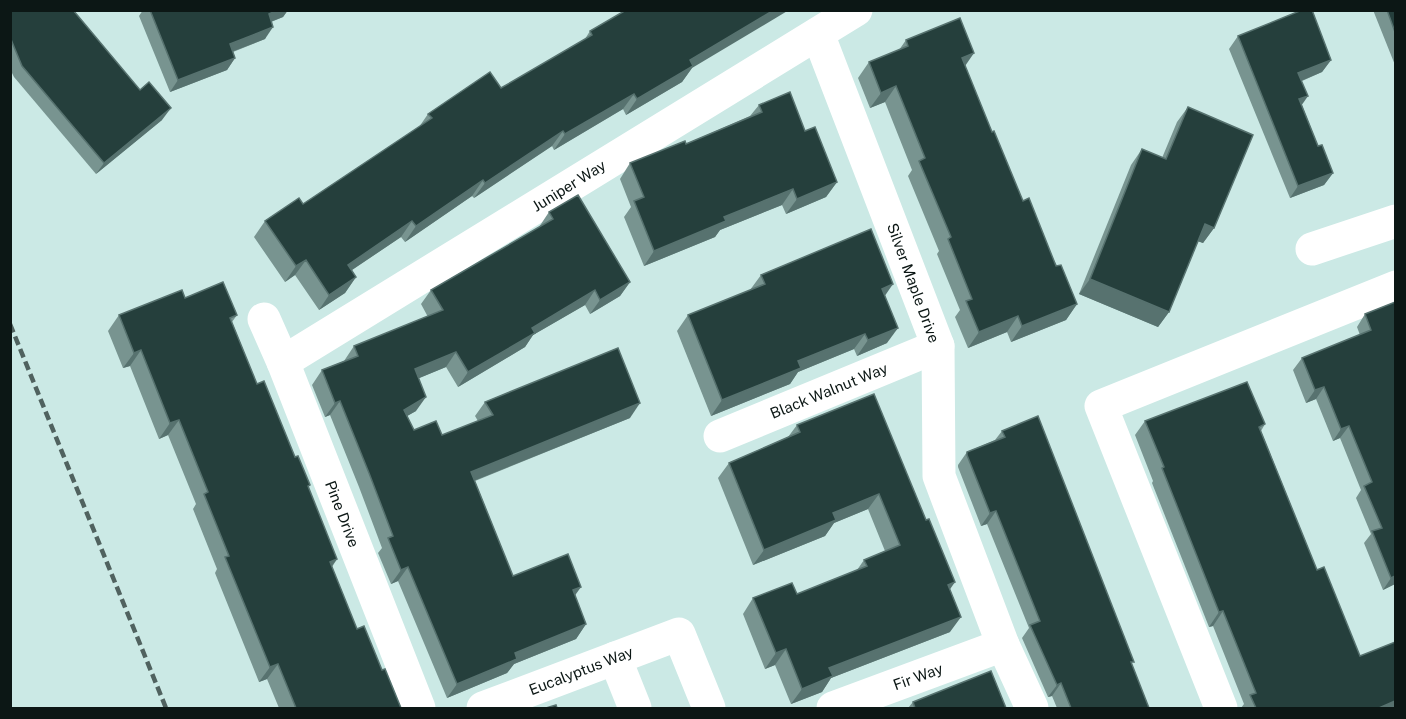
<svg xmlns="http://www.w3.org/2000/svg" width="1406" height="719" viewBox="0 0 1406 719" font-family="'Public Sans',sans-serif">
	<rect width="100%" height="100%" fill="#cbe9e5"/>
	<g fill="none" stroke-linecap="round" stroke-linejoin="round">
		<g stroke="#fff" stroke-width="33">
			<polyline points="818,34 938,346 939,476 1003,645 1032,708"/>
			<polyline points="1312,249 1396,221"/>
			<polyline points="264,319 283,362 419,708"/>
			<polyline points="283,362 856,10"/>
			<polyline points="720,436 938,346"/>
			<polyline points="615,658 635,708"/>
			<polyline points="483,708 679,634 709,708"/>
			<polyline points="833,708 1003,645"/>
			<polyline points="1221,708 1101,406 1396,287"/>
		</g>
		<polyline stroke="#50625f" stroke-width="4.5" stroke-dasharray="9 4.5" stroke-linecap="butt" points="10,324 166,708"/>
	</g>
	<g fill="#789490">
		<polygon points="10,10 162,120 96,174 14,77 10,69"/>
		<polygon points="143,10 288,10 283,17 271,22 265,39 233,52 235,58 227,70 170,92 139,16"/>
		<polygon points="1373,10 1395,10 1395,65"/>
		<polygon points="590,31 692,68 682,82 626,115 623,109 554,150 552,146 474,198 472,196 405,242 401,237 352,270 356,277 345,293 319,310 295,275 285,282 254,237 265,221 303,204 419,127 428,114 501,88 585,39"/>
		<polygon points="1238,36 1331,60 1322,72 1302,81 1302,105 1318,146 1333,173 1324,185 1290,198 1229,49"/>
		<polygon points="906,40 965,66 992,132 1023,201 1077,304 1066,320 1011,342 1007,332 968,348 955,317 960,310 937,254 939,251 908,176 912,170 885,102 870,108 858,78 869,62 899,50"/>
		<polygon points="759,105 805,131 837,182 826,197 786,214 782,205 720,230 715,237 644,266 624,217 631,207 620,179 630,163 686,144 750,116"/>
		<polygon points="1188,107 1214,228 1203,243 1198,241 1169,312 1158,327 1079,294 1131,165 1142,149 1162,158 1177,122"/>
		<polygon points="549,212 630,282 620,296 590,314 585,305 533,335 525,347 458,387 446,367 419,378 416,411 407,416 414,430 442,435 478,421 475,416 485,402 630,418 475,481 513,576 575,596 586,624 576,639 514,664 507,673 447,698 398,581 391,584 378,553 382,548 359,487 330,415 325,417 312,385 322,370 344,361 354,346 428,317 421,304 431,290 539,227"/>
		<polygon points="761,275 885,295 887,343 857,356 854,349 798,372 790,384 711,416 677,331 688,315 750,290"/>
		<polygon points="1395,302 1395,584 1383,590 1364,543 1371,534 1356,498 1361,490 1340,438 1333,441 1316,399 1306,403 1293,370 1302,358 1360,335 1357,327 1365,314"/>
		<polygon points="119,315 237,315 232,322 257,384 295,457 310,485 308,488 337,559 332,567 357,629 382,670 401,708 279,708 267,679 259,682 215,573 217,569 193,509 196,504 168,435 159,439 130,366 123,368 108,331"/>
		<polygon points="874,394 950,589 950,632 831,678 822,692 791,704 775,665 765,669 743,614 753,598 797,594 857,570 864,560 885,551 868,509 834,523 825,536 753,565 718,478 729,463 788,437 797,425"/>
		<polygon points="1145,421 1265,424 1261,431 1317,570 1360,656 1395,708 1241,708 1244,704 1213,626 1209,627 1152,483 1153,481 1135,435"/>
		<polygon points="1002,431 1132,665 1149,708 1057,708 1052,696 1048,697 1022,638 1029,628 987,524 981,526 958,467 958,465 967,452 995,440"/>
		<polygon points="913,702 1006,708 908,708"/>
	</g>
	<g fill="#57726f">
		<polygon points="278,10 288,10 283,17 260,26 269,14"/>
		<polygon points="774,10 789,10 692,68 682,82 626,115 637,99 690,60"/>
		<polygon points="273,27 265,39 221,56 230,44"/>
		<polygon points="974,53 963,69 962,58"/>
		<polygon points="235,58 227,70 170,92 178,80"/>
		<polygon points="1331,60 1322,72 1289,86 1298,73"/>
		<polygon points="896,86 885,102 870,108 881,93"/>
		<polygon points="634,94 623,109 554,150 565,134"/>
		<polygon points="1308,96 1299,109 1299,99"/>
		<polygon points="171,108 162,120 96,174 104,163"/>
		<polygon points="563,131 552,146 474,198 485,183"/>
		<polygon points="1333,173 1324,185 1290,198 1298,186"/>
		<polygon points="483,180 472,196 405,242 416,226"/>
		<polygon points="837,182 826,197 786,214 797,199"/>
		<polygon points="793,189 782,205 720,230 715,237 644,266 654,251 724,217"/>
		<polygon points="412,221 401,237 337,280 348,265"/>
		<polygon points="1205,224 1214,228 1203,243 1194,240"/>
		<polygon points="306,260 295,275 285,282 296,266"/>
		<polygon points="356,277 345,293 319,310 329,295"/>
		<polygon points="1090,279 1169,312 1158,327 1079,294"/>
		<polygon points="630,282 620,296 590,314 600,300"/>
		<polygon points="893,284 882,300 882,289"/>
		<polygon points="595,290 585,305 533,335 525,347 458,387 468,372 532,328"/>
		<polygon points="1077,304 1066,320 1011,342 1022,326"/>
		<polygon points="1018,316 1007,332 968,348 979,332"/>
		<polygon points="898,328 887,343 857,356 868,340"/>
		<polygon points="865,334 854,349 798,372 790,384 711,416 722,400 798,361"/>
		<polygon points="141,350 130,366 123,368 134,353"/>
		<polygon points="456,352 446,367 405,384 415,369"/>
		<polygon points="1324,387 1316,399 1306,403 1315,390"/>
		<polygon points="426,397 416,411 393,424 404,410"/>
		<polygon points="340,401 330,415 325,417 335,403"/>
		<polygon points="640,403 630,418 461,486 471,472"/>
		<polygon points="179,420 168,435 159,439 170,423"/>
		<polygon points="1349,426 1340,438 1333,441 1341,429"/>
		<polygon points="879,494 868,509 834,523 825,536 753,565 764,550 833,513"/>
		<polygon points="996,511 987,524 981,526 990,513"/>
		<polygon points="337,559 326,574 330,562"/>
		<polygon points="408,567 398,581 391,584 401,570"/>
		<polygon points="1395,576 1395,584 1383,590 1391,578"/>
		<polygon points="955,582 944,598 948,585"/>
		<polygon points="581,587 571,601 573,590"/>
		<polygon points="1223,611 1213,626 1209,627 1219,612"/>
		<polygon points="961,617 950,632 831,678 822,692 791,704 802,689 829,668"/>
		<polygon points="586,624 576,639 514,664 507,673 447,698 457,684 515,653"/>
		<polygon points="786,649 775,665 765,669 776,653"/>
		<polygon points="278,664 267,679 259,682 270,667"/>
		<polygon points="1061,683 1052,696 1048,697 1057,685"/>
		<polygon points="1395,701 1395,708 1379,708"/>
	</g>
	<g fill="#253f3c" stroke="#57726f" stroke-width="1.5">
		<polygon points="10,10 73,10 140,90 149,82 171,108 104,163 22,66 10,37"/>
		<polygon points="150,10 278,10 269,14 273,27 230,44 235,58 178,80"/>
		<polygon points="626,10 774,10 690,60 693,66 637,99 634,94 565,134 563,131 485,183 483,180 416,226 412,221 348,265 356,277 329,295 306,260 296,266 265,221 299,198 303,204 432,118 428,114 490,72 501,88 592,35 590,31"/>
		<polygon points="1302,10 1312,10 1331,60 1298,73 1308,96 1299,99 1318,146 1322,145 1333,173 1298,186 1238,36"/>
		<polygon points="1387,10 1395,10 1395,32"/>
		<polygon points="960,18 974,53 962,58 992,132 994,131 1023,201 1029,198 1056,266 1061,265 1077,304 1022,326 1018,316 979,332 966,301 972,299 948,239 951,237 919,161 925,158 896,86 881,93 869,62 908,46 906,40"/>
		<polygon points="790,92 805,131 815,127 837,182 797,199 793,189 724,217 726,221 654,251 634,201 644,197 630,163 685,141 686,144 762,112 759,105"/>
		<polygon points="1188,107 1253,135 1214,228 1205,224 1169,312 1090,279 1142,149 1166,159"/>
		<polygon points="578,195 630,282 600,300 595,290 532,328 535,333 468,372 456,352 415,369 426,397 404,410 414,430 436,421 442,435 493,415 485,402 618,348 640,403 471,472 513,576 568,554 581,587 573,590 586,624 515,653 517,659 457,684 408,567 401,570 388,538 393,536 369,473 340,401 335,403 322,370 358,356 354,346 443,310 431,290 553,219 549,212"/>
		<polygon points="871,229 893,284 882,289 898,328 868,340 865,334 798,361 801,368 722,400 688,315 765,284 761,275"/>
		<polygon points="223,282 237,315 230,318 257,384 264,381 295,457 298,456 310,485 308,486 337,559 330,562 357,629 364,626 382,670 385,669 401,708 296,708 278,664 270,667 225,557 229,556 204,494 208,492 179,420 170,423 141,350 134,353 119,315 182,290 185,298"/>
		<polygon points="1395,302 1395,576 1391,578 1372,531 1382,528 1364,486 1372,482 1349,426 1341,429 1324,387 1315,390 1302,358 1371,330 1365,314"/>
		<polygon points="1247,382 1265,424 1259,427 1317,570 1324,567 1360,656 1395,642 1395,701 1379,708 1256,708 1250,695 1256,693 1223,611 1219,612 1162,468 1164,467 1145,421"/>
		<polygon points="874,394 926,520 929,519 955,582 948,585 961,617 829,668 833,676 802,689 786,649 776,653 753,598 792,583 797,594 867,566 864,560 900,545 879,494 833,513 836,520 764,550 729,463 800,432 797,425"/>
		<polygon points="1038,416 1134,662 1131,662 1149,708 1071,708 1061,683 1057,685 1030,625 1040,621 996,511 990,513 967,455 967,452 1005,437 1002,431"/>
		<polygon points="991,671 1006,708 915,708 913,702"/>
		<polygon points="556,705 557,708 546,708"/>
	</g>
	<g text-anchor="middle" stroke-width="6" stroke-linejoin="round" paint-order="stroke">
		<g font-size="15" fill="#0c1715" stroke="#fff">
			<text transform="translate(569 186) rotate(-32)" y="5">Juniper Way</text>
			<text transform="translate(913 283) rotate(70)" y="5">Silver Maple Drive</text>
			<text transform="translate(829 391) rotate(-22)" y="5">Black Walnut Way</text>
			<text transform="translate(342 514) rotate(69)" y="5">Pine Drive</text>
			<text transform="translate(581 671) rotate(-21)" y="5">Eucalyptus Way</text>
			<text transform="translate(918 677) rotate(-20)" y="5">Fir Way</text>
		</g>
	</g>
	<rect width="1406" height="719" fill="none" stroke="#0c1715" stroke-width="24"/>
</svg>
